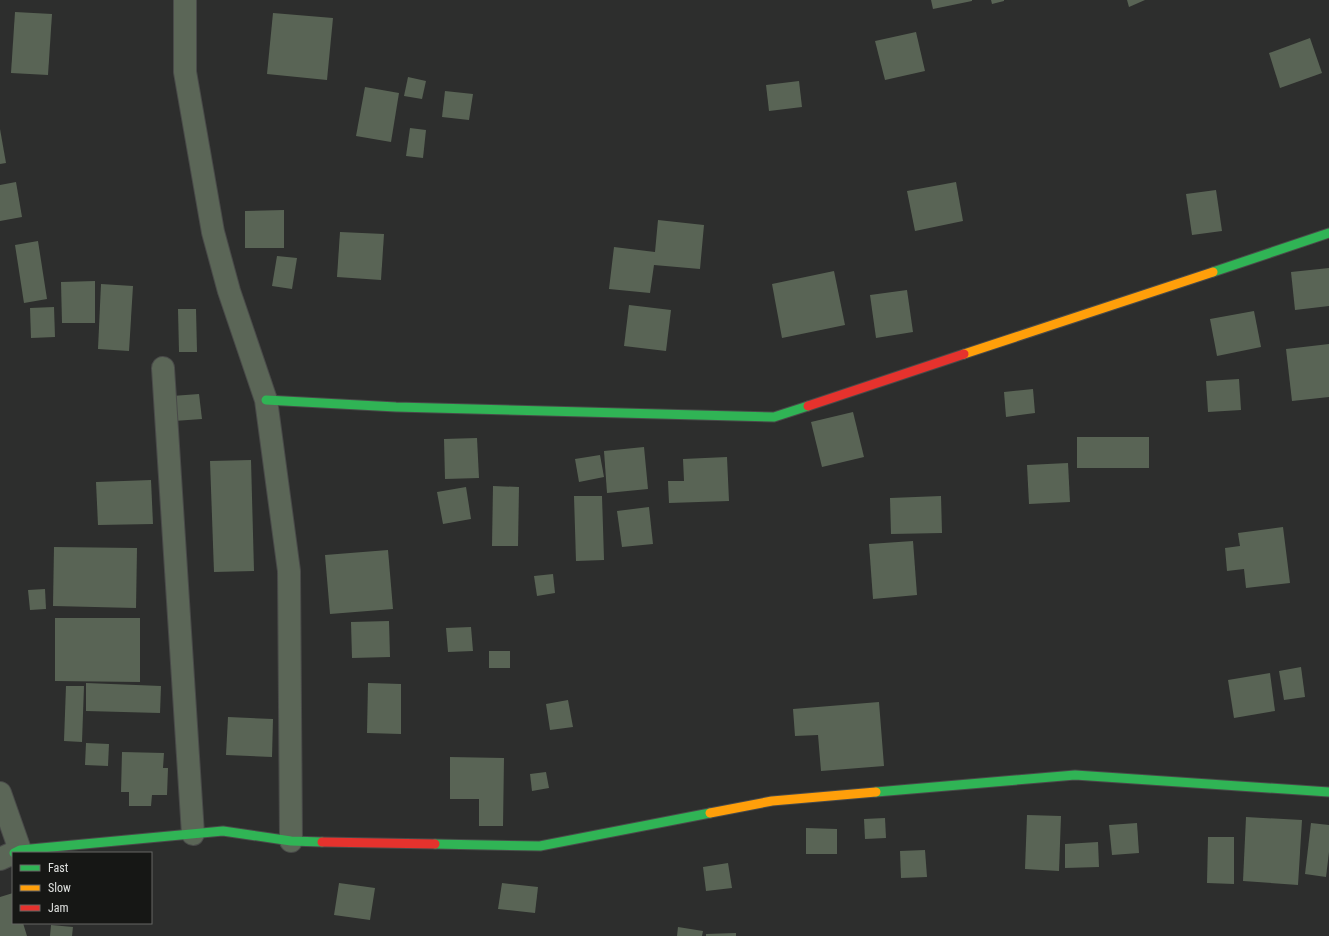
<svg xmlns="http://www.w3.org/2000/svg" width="1329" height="936" viewBox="0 0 1329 936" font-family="'Roboto Condensed',sans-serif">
	<rect width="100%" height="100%" fill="#2d2e2d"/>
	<g fill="#596455">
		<polygon points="931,0 972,0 972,1 933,9"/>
		<polygon points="991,0 1004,0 1004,1 992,4"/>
		<polygon points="1127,0 1145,0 1129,7"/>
		<polygon points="15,12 52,14 48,75 11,73"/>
		<polygon points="273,13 333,18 327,80 267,74"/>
		<polygon points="916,32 925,71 885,80 875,41"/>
		<polygon points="1310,38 1322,73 1280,88 1269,53"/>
		<polygon points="408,77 426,81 422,99 404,96"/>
		<polygon points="799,81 802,107 769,111 766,85"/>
		<polygon points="365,87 399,93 391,142 356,136"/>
		<polygon points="445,91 473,94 469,120 442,117"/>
		<polygon points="410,128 426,130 423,158 406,156"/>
		<polygon points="0,129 6,163 0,164"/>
		<polygon points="16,182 22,217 0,221 0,185"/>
		<polygon points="956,182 963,221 915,231 907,191"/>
		<polygon points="1216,190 1222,231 1192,235 1186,194"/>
		<polygon points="284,210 284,248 245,248 245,211"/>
		<polygon points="658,220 704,225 700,269 654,265 650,293 609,289 614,247 655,252"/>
		<polygon points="340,232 384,234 381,280 337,277"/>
		<polygon points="38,241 47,299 24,303 15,245"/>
		<polygon points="277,256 297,258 292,289 272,286"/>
		<polygon points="1329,268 1329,306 1295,310 1291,272"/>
		<polygon points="834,271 845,325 782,338 772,284"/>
		<polygon points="95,281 95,323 62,323 61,282"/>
		<polygon points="101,284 133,286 129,351 98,349"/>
		<polygon points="907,290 913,332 876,338 870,295"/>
		<polygon points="629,305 671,310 666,351 624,346"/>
		<polygon points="54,307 55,337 31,338 30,308"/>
		<polygon points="178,309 196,309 197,352 179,352"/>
		<polygon points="1254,311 1261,347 1217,356 1210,319"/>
		<polygon points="1329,344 1329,397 1292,401 1286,349"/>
		<polygon points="1239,379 1241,410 1208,412 1206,381"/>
		<polygon points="1033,389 1035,413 1006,417 1004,392"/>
		<polygon points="199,394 202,419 174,421 172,396"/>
		<polygon points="853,412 864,457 822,467 811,422"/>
		<rect x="1077" y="437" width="72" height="31"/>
		<polygon points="477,438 479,478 445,479 444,439"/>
		<polygon points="644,447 648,489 607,493 604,451"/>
		<polygon points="600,455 604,477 579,482 575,459"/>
		<polygon points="727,457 729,501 669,503 668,481 684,481 683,459"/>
		<polygon points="251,460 254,571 214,572 210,461"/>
		<polygon points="1068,463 1070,502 1029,504 1027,465"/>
		<polygon points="151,480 153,524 98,525 96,482"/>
		<polygon points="493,486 519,487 518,546 492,546"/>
		<polygon points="466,487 471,519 443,524 437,492"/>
		<polygon points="574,496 602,496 604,560 576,561"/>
		<polygon points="941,496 942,533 891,534 890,498"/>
		<polygon points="649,507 653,544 622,547 617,511"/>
		<polygon points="1283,527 1290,583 1246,588 1244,569 1227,571 1225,548 1240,546 1238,533"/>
		<polygon points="913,541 917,595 873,599 869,544"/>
		<polygon points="54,547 137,548 136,608 53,606"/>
		<polygon points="388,550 393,609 330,614 325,555"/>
		<polygon points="553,574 555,593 537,596 534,576"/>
		<polygon points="45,589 46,609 30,610 28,590"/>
		<polygon points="55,618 140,618 140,682 55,681"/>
		<polygon points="389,621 390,657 352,658 351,622"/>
		<polygon points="471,627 473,651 448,652 446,628"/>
		<rect x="489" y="651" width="21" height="17"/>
		<polygon points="1301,667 1305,697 1284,700 1279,671"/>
		<polygon points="1270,673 1275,711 1234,718 1228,680"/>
		<polygon points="86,683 161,686 160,713 86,711"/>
		<polygon points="368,683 401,684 401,734 367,733"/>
		<polygon points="66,686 84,686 82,742 64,741"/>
		<polygon points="568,700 573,727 550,730 546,704"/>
		<polygon points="879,702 884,766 821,771 818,735 795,736 793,709"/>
		<polygon points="228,717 273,719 272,757 226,755"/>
		<polygon points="86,743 109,744 108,766 85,765"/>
		<polygon points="122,752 164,753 163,768 168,768 167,795 152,795 151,806 129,806 129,792 121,792"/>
		<polygon points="450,757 504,758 503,826 479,826 479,799 450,799"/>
		<polygon points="546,772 549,788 532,791 530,774"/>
		<polygon points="1027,815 1061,816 1059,871 1025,869"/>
		<polygon points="1246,817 1302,820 1298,885 1243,881"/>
		<polygon points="885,818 886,838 865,839 864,819"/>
		<polygon points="1137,823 1139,853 1112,855 1109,825"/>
		<polygon points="1311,823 1329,825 1329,852 1326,877 1305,874"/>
		<polygon points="806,828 837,829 837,854 806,854"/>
		<polygon points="1208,837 1234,837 1234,884 1207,883"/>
		<polygon points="1098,842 1099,867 1065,868 1065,844"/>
		<polygon points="925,850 927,877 901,878 900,851"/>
		<polygon points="728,863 732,888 706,891 703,867"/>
		<polygon points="339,883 375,888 370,920 334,915"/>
		<polygon points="502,883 538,887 535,913 498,909"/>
		<polygon points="13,893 13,923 23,923 27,936 0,936 0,897"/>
		<polygon points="51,925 73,927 72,936 50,936"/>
		<polygon points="678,927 703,931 702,936 677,936"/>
		<polygon points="736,933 736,936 706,936 706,934"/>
	</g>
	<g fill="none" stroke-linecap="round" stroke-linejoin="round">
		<g stroke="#494a49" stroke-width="24">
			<g id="street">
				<polyline points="185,0 185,72 213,232 229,291 266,400 289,571 291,841"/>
				<polyline points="163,368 193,834"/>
				<polyline points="0,793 20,850"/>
				<polyline points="0,859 13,853"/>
			</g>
		</g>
		<g stroke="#494a49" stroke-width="11">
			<g id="fast">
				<polyline points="1213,272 1329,233"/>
				<polyline points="266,400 396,407 774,417 808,406"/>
				<polyline points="876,792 1075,775 1329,792"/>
				<polyline points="435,844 540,846 710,813"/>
				<polyline points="14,853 20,850 223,831 291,841 322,842"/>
			</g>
		</g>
		<g stroke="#494a49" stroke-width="11">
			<g id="slow">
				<polyline points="964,354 1213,272"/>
				<polyline points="710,813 772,801 876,792"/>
			</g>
		</g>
		<g stroke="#494a49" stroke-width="11">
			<g id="jam">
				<polyline points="808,406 964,354"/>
				<polyline points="322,842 435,844"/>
			</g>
		</g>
		<use href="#street" stroke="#5b6657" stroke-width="22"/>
		<use href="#fast" stroke="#30b455" stroke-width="9"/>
		<use href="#slow" stroke="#ff9f0a" stroke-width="9"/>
		<use href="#jam" stroke="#e5322d" stroke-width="9"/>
	</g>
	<rect x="12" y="852" width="140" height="72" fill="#161715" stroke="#666765"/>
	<rect x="20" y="865" width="20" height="6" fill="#30b455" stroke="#666765"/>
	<text x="48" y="872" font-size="12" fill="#dee0de">Fast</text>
	<rect x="20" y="885" width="20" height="6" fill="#ff9f0a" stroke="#666765"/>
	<text x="48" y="892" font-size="12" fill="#dee0de">Slow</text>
	<rect x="20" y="905" width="20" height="6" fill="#e5322d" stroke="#666765"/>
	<text x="48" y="912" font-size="12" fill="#dee0de">Jam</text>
</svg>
